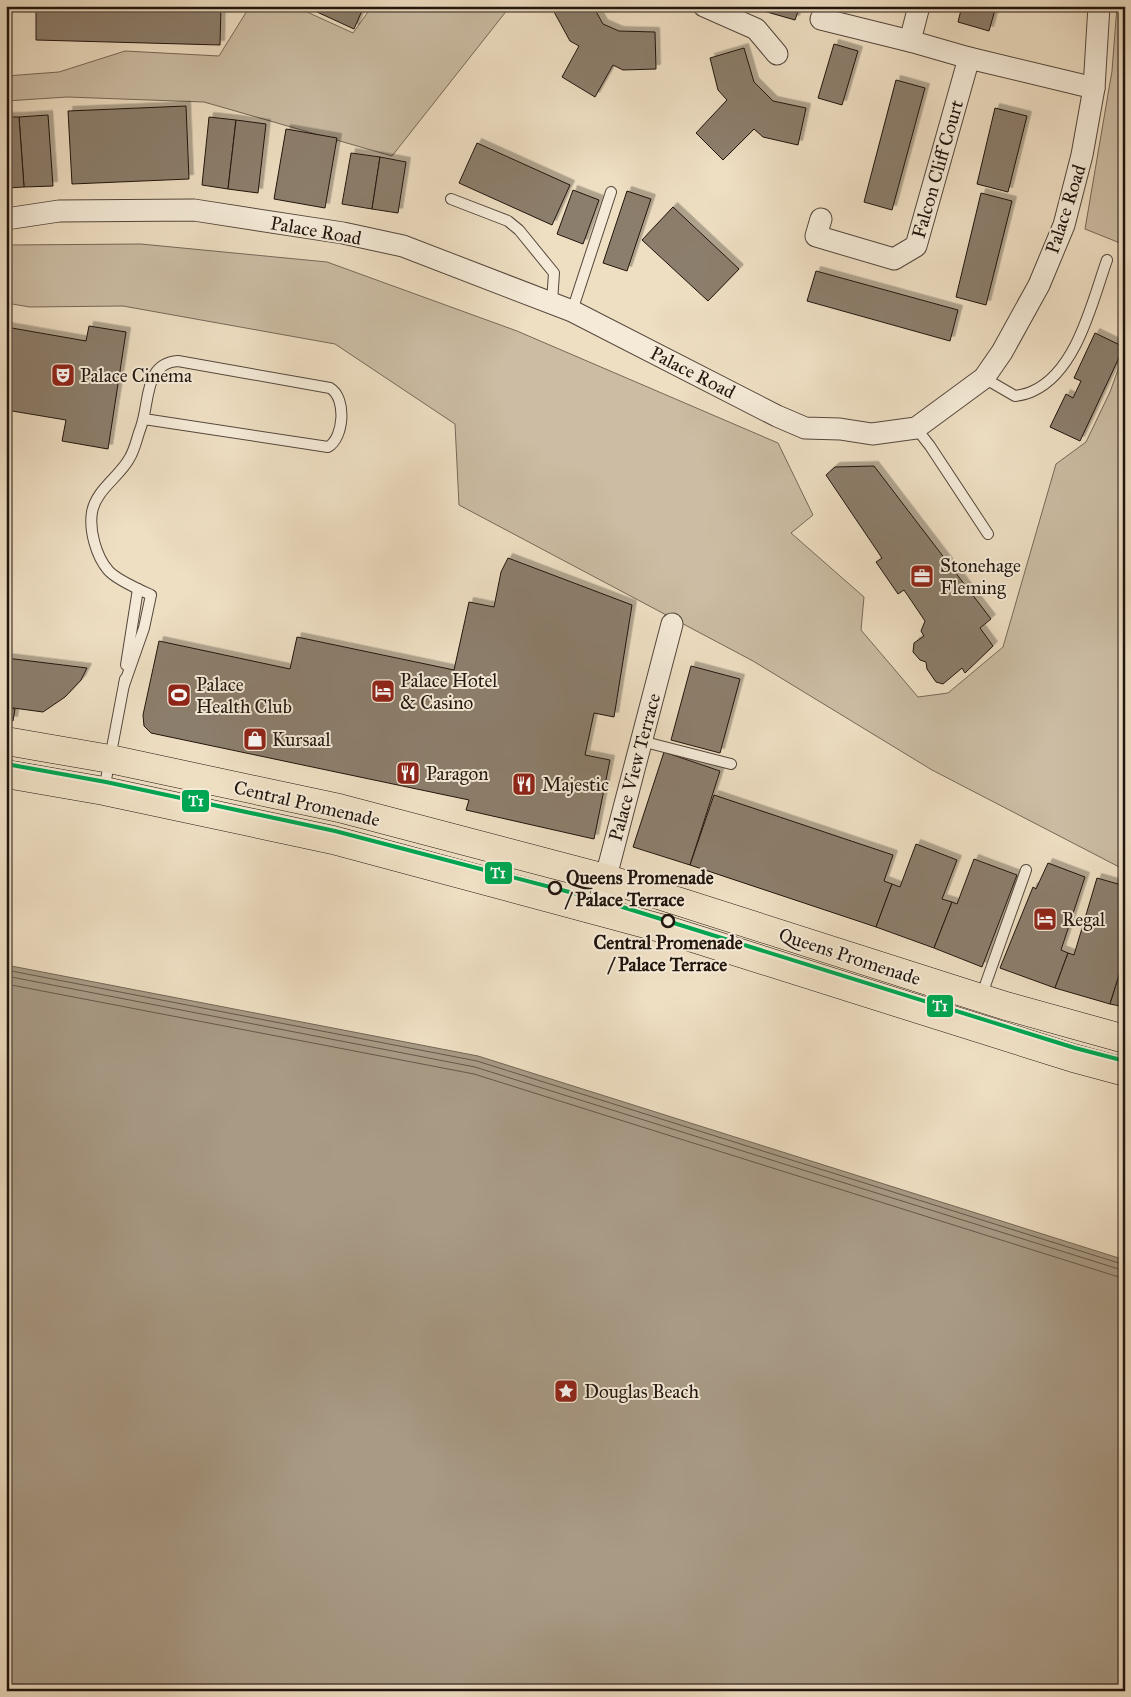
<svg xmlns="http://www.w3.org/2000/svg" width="1131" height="1697" viewBox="0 0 1131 1697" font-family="'IM FELL Great Primer',serif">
	<defs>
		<filter id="shadow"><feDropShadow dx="4.5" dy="-4.5" stdDeviation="0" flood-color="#0004"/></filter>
	</defs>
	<rect width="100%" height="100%" fill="#eedec2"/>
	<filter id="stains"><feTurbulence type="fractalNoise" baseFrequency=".004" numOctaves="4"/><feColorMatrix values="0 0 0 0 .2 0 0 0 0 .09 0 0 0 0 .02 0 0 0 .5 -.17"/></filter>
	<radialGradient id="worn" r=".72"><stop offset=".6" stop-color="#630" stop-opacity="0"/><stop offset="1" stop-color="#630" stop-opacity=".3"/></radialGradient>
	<g fill="#cbbca3" stroke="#766858">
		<polygon points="250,6 294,6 353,33 370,9 375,6 495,6 508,9 392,156 204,102 67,97 6,101 6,76 59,72 125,51 219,56"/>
		<polygon points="1117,6 1125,6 1125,245 1085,229 1112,71"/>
		<polygon points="141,244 327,262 517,331 778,443 813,515 791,533 864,597 861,630 918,697 948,693 1003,647 1056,464 1086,442 1110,392 1125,350 1125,870 932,770 753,661 459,505 455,424 335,344 123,306 30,307 6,303 6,245"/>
	</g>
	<polygon fill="#a89a85" stroke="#726555" points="6,965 478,1056 1125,1260 1125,1691 6,1691"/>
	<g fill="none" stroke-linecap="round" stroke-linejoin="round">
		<g stroke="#64584a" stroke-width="1">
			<polyline points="6,970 477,1061 1125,1265"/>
			<polyline points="6,976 475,1067 1125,1271"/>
			<polyline points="6,984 474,1074 1125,1279"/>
		</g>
	</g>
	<g fill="#8c7e6c" stroke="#21150e" filter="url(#shadow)">
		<polygon points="36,6 221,6 220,45 36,40"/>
		<polygon points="319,6 364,6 354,29 317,12"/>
		<polygon points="560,6 593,6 603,24 619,31 655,32 656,69 623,70 613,65 595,97 562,77 579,46 570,41 553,10"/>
		<polygon points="746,6 800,6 795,20"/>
		<polygon points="962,6 996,6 989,31 958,22"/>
		<polygon points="834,44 858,51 842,105 818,98"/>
		<polygon points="744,48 754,82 773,101 806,108 798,145 763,137 754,129 723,160 696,133 727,100 718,90 710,58"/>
		<polygon points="896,80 925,88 892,210 864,202"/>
		<polygon points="186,106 189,179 72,184 68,111"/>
		<polygon points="995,108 1027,116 1008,192 977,184"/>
		<polygon points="48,115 53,186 24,187 19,117"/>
		<polygon points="6,117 19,117 24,187 6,188"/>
		<polygon points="209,117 236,120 228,189 202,185"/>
		<polygon points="236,120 266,124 258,193 228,189"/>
		<polygon points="286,129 337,138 325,208 274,199"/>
		<polygon points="477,143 570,185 552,225 459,183"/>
		<polygon points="351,153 380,157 372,209 342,204"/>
		<polygon points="380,157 406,162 398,213 372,209"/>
		<polygon points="573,190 599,200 583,244 557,234"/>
		<polygon points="627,191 651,199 627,271 603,263"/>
		<polygon points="981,193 1012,201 986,305 956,297"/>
		<polygon points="673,207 739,269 708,301 642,240"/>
		<polygon points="816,271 958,310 950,341 807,301"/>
		<polygon points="89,326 126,332 108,449 62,441 66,420 6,410 6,327 86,341"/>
		<polygon points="1095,333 1124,347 1080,441 1050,427 1066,394 1073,398 1081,381 1074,378"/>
		<polygon points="874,466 991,619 980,628 993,646 965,673 962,668 943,684 936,682 927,669 926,662 920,660 913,652 914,643 924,636 921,631 925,621 904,590 898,594 876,562 882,558 826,475 835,467"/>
		<polygon points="508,558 632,605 614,717 594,713 585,755 610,760 594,839 466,810 469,800 151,733 144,726 143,715 159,641 290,669 297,637 454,670 469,602 494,607 501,572"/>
		<polygon points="6,658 87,668 81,680 65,697 43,712 6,707"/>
		<polygon points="691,666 740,679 720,753 671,740"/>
		<polygon points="6,707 15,709 13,721 6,720"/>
		<polygon points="664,752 720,771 690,865 633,847"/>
		<polygon points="714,795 893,855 884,881 892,884 876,927 690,865"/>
		<polygon points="916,844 957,860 942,899 952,902 934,948 876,927 892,884 900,887"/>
		<polygon points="974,859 1017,875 982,967 934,948 952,902 957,904"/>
		<polygon points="1048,863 1085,877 1061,950 1068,953 1055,988 1000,968 1033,887 1036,889"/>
		<polygon points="1097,878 1125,886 1125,936 1120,952 1125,953 1125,956 1110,1004 1055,988 1068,953 1074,955"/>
		<polygon points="1125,956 1125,1007 1110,1004"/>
	</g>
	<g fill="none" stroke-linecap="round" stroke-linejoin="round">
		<g stroke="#54473b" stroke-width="12">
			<g id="lane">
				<polyline points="451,199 508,221 519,230 554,273 552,302"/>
				<polyline points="572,311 611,192"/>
				<path d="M 984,378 L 1015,396 C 1021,395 1028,394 1033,391 C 1077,371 1092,302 1107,260"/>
				<polyline points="916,428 930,446 988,534"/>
				<polyline points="126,665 138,589"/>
				<path d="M 124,685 L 144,628 L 151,595 C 140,590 115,579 108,570 C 96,556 89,530 92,512 C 96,490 119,477 129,459 C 135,450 137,437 141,427 C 150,401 144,363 178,361 L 330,388 C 347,398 344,438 328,447 L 144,419"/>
				<polyline points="641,741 731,764"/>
				<polyline points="104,790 125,679"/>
				<polyline points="981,997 1026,870"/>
			</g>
		</g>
		<g stroke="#54473b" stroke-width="23">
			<g id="street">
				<polyline points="704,6 756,29 777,54"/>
				<polyline points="919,6 910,41 969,58"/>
				<polyline points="821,19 910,41"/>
				<polyline points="6,219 59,211 194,210 343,233 403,246 572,311 777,416 805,428 840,429 872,434 916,428 984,378 1002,352 1039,285 1064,225 1082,155 1094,88 1099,6"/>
				<polyline points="821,219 816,236 894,259 916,246 969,58 1094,88"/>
				<polyline points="597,911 672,624"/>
			</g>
		</g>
		<g stroke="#21150e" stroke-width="29">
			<g id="primary">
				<polyline points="6,741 110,759 339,808 605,878 1006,1006 1125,1039"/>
				<polyline points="6,774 104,791 333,840 664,929 1073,1058 1125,1072"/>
			</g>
		</g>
		<use href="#lane" stroke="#f4ead7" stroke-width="10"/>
		<use href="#street" stroke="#f4ead7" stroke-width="21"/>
		<use href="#primary" stroke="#eedec2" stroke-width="28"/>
		<g stroke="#f4ead7" stroke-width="8">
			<polyline id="tram-1" points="6,764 106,782 335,831 600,900 1075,1048 1125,1061"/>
		</g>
		<use href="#tram-1" stroke="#00a651" stroke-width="4"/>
	</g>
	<defs>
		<g id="theatre-square" transform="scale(1.25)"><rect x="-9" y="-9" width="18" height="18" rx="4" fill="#8f2418" stroke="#f4ead7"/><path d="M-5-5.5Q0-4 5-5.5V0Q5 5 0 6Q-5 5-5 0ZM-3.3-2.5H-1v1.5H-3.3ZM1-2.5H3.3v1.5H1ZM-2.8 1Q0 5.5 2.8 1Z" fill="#fff"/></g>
		<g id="office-square" transform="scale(1.25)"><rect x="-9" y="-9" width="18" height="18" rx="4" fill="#8f2418" stroke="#f4ead7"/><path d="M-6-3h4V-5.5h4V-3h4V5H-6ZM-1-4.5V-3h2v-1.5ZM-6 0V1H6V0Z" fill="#fff"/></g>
		<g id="hotel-square" transform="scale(1.25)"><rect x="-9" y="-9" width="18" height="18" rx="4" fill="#8f2418" stroke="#f4ead7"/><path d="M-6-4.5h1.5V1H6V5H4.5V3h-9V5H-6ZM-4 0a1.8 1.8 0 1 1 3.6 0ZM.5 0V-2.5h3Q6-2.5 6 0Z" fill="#fff"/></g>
		<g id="stadium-square" transform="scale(1.25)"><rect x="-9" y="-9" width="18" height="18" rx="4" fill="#8f2418" stroke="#f4ead7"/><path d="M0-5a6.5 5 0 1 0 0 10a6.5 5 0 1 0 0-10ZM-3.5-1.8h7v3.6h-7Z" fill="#fff"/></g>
		<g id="shop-square" transform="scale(1.25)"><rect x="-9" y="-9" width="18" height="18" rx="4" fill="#8f2418" stroke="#f4ead7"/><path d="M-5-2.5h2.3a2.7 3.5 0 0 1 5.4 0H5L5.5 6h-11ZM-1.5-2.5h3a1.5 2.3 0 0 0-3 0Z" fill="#fff"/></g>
		<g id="restaurant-square" transform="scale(1.25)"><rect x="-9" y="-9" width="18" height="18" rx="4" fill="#8f2418" stroke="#f4ead7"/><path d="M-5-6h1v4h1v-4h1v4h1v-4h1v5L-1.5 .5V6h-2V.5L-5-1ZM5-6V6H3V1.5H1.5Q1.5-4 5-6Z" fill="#fff"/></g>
		<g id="sight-square" transform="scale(1.25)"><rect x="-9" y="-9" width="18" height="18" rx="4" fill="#8f2418" stroke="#f4ead7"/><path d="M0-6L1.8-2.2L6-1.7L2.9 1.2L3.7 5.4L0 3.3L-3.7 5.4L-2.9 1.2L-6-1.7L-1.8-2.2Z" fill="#fff"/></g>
	</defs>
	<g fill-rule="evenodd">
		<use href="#theatre-square" x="63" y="375"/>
		<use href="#office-square" x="922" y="576"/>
		<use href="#hotel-square" x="383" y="691"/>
		<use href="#stadium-square" x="179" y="695"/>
		<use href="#shop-square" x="255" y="739"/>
		<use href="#restaurant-square" x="408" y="773"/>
		<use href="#restaurant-square" x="524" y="784"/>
		<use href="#hotel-square" x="1045" y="919"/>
		<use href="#sight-square" x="566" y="1391"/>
	</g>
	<g fill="#f4ead7" stroke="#21150e" stroke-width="2.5">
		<circle cx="555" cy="888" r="6"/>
		<circle cx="668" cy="921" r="6"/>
	</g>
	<g text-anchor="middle" stroke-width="4" stroke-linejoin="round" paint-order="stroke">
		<g font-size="19" fill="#21150e" stroke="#f4ead7">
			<text transform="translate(937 169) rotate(-74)" y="7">Falcon Cliff Court</text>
			<text transform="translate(1065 209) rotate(-72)" y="7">Palace Road</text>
			<text transform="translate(316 230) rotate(10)" y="7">Palace Road</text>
			<text transform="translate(693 372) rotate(27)" y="7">Palace Road</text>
			<text transform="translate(634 767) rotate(-75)" y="7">Palace View Terrace</text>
			<text transform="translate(307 803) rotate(13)" y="7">Central Promenade</text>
			<text transform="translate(850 956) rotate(18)" y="7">Queens Promenade</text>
		</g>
		<g font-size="19" fill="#21150e" stroke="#f4ead7" text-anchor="start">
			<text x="80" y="382">Palace Cinema</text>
			<text x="940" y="572">Stonehage<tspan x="940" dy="22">Fleming</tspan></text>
			<text x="400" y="687">Palace Hotel<tspan x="400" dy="22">&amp; Casino</tspan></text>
			<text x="196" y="691">Palace<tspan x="196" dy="22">Health Club</tspan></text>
			<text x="272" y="746">Kursaal</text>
			<text x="426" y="780">Paragon</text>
			<text x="542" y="791">Majestic</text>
			<text x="1062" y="926">Regal</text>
			<text x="584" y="1398">Douglas Beach</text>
		</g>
		<g font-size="19" font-weight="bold" fill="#21150e" stroke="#f4ead7" text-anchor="start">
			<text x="566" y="884">Queens Promenade<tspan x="566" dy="22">/ Palace Terrace</tspan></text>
			<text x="668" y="949" text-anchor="middle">Central Promenade<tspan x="668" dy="22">/ Palace Terrace</tspan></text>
		</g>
	</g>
	<g stroke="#f4ead7" stroke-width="2">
		<rect x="181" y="789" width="29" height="24" rx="5" fill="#00a651"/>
		<rect x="484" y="861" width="29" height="24" rx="5" fill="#00a651"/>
		<rect x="926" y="994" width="28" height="24" rx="5" fill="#00a651"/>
	</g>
	<g font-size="14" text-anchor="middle" font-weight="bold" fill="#fff">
		<text x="196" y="806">T1</text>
		<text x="498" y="878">T1</text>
		<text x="940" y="1011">T1</text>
	</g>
	<rect width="1131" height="1697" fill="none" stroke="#eedec2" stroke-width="25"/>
	<rect x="8" y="8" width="1116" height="1682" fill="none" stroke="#21150e" stroke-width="2.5"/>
	<rect x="12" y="12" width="1106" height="1672" fill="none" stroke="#21150e"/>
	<rect width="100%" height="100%" filter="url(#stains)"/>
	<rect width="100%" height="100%" fill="url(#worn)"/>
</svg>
